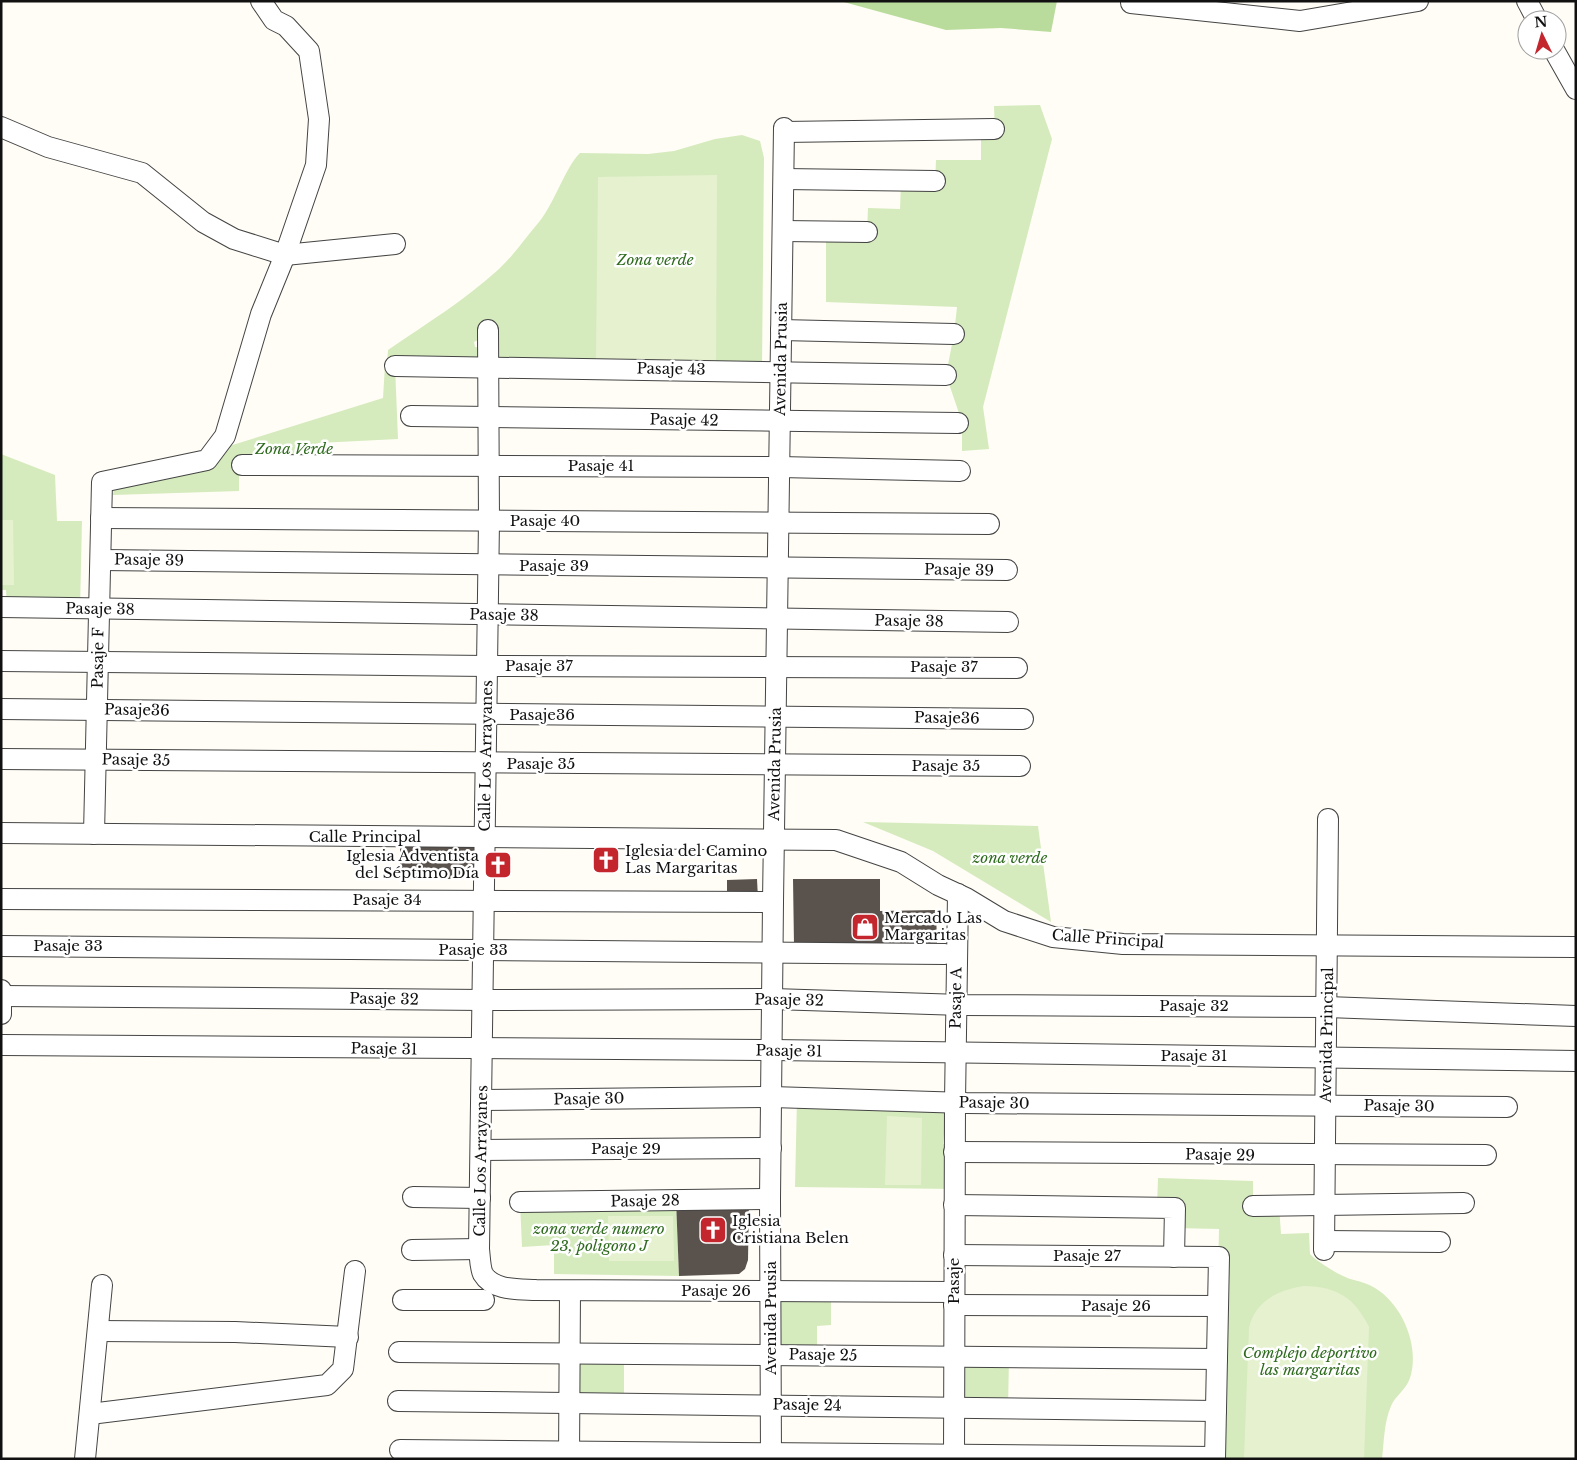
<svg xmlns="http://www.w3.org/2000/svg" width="1577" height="1460" viewBox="0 0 1577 1460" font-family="'Libre Baskerville',serif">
	<rect width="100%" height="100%" fill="#fffdf5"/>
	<g fill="#d5ebbd">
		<polygon points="1040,105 1052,139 983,407 989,449 962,451 962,422 946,375 954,334 957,307 826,302 826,232 867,232 868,208 900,209 901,183 935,184 936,160 981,160 981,134 995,134 994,106"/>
		<path d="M 742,135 L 760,141 L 764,158 L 762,367 L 500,363 L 480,339 L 474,342 L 475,347 L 481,348 L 482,365 L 387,364 L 388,350 C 426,324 465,300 499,269 C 514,255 526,237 539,222 C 554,204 566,166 580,153 L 648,154 L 674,151 L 715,139 Z"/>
		<polygon points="385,365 395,366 398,439 318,443 318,471 239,473 239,491 113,495 114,487 226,447 383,398"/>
		<polygon points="1,454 55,475 57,521 82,521 80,609 7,607 6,590 1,590"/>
		<polygon points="863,822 1038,826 1051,922 933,851"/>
		<polygon points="797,1098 955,1102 952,1128 944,1134 943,1144 952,1148 954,1189 795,1187"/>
		<path d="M 1158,1178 L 1253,1181 L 1253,1205 L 1279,1205 L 1281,1234 L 1309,1233 L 1310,1254 L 1314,1258 C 1325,1266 1341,1277 1354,1280 C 1362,1282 1368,1284 1375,1288 C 1403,1305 1420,1347 1410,1378 C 1406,1390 1395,1396 1391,1406 C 1384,1422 1384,1442 1382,1459 L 1214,1459 L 1219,1229 L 1175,1228 L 1157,1207 Z"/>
		<polygon points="676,1200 679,1276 554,1274 554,1245 522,1247 520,1202"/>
		<polygon points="780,1300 831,1300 831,1325 817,1326 817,1355 779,1355"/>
		<polygon points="579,1353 624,1354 624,1404 578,1403"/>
		<polygon points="961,1356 1009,1357 1008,1408 961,1408"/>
	</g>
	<polygon fill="#b9dc9c" points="840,1 1057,1 1051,32 1001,28 946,30"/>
	<g fill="#e6f2cf">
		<polygon points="717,175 716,361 596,359 598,177"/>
		<polygon points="1,520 13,520 14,585 1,585"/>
		<polygon points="887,1116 922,1118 921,1185 885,1185"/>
		<polygon points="608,1216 673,1216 674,1261 609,1261"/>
		<path d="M 1304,1286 C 1337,1287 1354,1297 1369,1327 L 1364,1459 L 1244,1459 L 1249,1328 C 1255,1301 1278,1290 1304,1286 Z"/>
	</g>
	<g fill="#5a524d">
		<rect x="400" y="841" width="77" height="38"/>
		<polygon points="493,853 503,853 503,876 492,876"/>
		<polygon points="595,853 617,854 617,868 595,867"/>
		<polygon points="757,879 758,899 727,900 727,880"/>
		<polygon points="793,879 880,879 880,911 936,910 937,943 794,945"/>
		<polygon points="676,1200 749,1200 748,1260 745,1269 739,1274 679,1276"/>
	</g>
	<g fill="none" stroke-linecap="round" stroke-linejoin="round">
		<g stroke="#444" stroke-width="22">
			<g id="minor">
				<polyline points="1527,1 1537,20"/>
				<polyline points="1131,3 1300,21 1418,1"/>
				<polyline points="1554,50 1576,89"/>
				<polyline points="1,127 48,147 142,173 203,222 234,239 285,255 395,244"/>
				<polyline points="784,132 994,129"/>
				<polyline points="784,179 935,181"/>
				<polyline points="783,231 867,232"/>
				<path d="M 488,330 L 489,521 L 479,1249 C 480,1257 480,1268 483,1274 C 493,1291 519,1289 536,1290 L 954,1292"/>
				<polyline points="781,330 954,334"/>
				<polyline points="395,366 946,375"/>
				<polyline points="411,416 958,423"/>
				<polyline points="242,465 780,467 960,471"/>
				<polyline points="101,518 989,524"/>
				<polyline points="101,560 1007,570"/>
				<polyline points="1,607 1008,622"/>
				<polyline points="1,661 487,666 1017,668"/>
				<polyline points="1,709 1023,719"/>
				<polyline points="1,759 1020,766"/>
				<polyline points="1,833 836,840 901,862 938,885 966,898 1004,921 1053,937 1123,944 1576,947"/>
				<polyline points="94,834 102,482 207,460 225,436 261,314 285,255 316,165 319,119 309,51 286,26 274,20 261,1"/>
				<polyline points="1,899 773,902"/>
				<polyline points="1,946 945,954"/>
				<polyline points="1,990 1,1014"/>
				<polyline points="1,996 483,1000 773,999 962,1005 1327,1007 1576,1016"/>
				<polyline points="2,1045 772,1050 1576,1061"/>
				<polyline points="482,1100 772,1097 966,1103 1507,1107"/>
				<polyline points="481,1150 771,1148"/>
				<polyline points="954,1152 1486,1155"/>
				<polyline points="413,1197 480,1198"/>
				<polyline points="520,1202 770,1199"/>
				<polyline points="954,1205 1175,1208 1174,1257"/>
				<polyline points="1253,1206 1464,1203"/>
				<polyline points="1325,1241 1440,1242"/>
				<polyline points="412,1250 479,1249"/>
				<polyline points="1324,1250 1328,819"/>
				<polyline points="954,1255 1219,1257 1215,1459"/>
				<polyline points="403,1300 484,1300"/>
				<polyline points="954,1305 1218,1306"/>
				<polyline points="98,1331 235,1332 348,1337"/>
				<polyline points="399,1352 1217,1359"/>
				<polyline points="398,1401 1216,1411"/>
				<polyline points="90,1414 327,1385 343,1369 355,1271"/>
				<polyline points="400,1450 1215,1457"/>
				<polyline points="85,1459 102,1285"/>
				<polyline points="569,1459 570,1291"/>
				<polyline points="771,1459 770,1199 773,902 784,128"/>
				<polyline points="954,1459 955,1102 958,894"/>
			</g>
		</g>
		<use href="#minor" stroke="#fff" stroke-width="20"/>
	</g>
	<defs>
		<g id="church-square" transform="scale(1.4375)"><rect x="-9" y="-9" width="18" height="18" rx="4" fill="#c4262e" stroke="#fff"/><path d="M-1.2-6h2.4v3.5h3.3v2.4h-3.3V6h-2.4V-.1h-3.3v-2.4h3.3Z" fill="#fff"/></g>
		<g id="shop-square" transform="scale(1.4375)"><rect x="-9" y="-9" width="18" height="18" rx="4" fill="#c4262e" stroke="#fff"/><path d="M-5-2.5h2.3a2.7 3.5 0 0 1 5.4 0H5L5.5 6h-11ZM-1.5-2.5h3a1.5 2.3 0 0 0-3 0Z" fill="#fff"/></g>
	</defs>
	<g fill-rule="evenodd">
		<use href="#church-square" x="606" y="860"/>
		<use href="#church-square" x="498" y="865"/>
		<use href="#shop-square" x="865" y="927"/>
		<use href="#church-square" x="713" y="1230"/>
	</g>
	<g text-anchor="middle" stroke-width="5" stroke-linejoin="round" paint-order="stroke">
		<g font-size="15" font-style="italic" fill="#2f6b1f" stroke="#fff">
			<text x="655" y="265">Zona verde</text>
			<text x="294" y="454">Zona Verde</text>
			<text x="1010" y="863">zona verde</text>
			<text x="599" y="1234">zona verde numero<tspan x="599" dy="17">23, poligono J</tspan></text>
			<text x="1310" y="1358">Complejo deportivo<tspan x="1310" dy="17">las margaritas</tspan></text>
		</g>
		<g font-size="15" fill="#111" stroke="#fff">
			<text transform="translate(781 359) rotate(-89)" y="5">Avenida Prusia</text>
			<text transform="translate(671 369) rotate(1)" y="5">Pasaje 43</text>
			<text transform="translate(684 420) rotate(1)" y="5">Pasaje 42</text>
			<text x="601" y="471">Pasaje 41</text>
			<text x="545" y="526">Pasaje 40</text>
			<text transform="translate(149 560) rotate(1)" y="5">Pasaje 39</text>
			<text x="554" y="571">Pasaje 39</text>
			<text transform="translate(959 570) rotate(1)" y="5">Pasaje 39</text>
			<text transform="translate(100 609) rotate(1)" y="5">Pasaje 38</text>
			<text transform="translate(504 615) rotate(1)" y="5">Pasaje 38</text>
			<text transform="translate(909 621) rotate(1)" y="5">Pasaje 38</text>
			<text transform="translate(98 658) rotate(-89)" y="5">Pasaje F</text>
			<text x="539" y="671">Pasaje 37</text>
			<text x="944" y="672">Pasaje 37</text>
			<text transform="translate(137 710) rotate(1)" y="5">Pasaje36</text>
			<text x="542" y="720">Pasaje36</text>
			<text transform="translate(947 718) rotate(1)" y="5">Pasaje36</text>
			<text transform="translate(486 756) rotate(-89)" y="5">Calle Los Arrayanes</text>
			<text transform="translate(136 760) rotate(1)" y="5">Pasaje 35</text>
			<text x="541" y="769">Pasaje 35</text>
			<text transform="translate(775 764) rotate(-89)" y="5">Avenida Prusia</text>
			<text x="946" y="771">Pasaje 35</text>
			<text x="365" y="842">Calle Principal</text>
			<text x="387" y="905">Pasaje 34</text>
			<text transform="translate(1108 939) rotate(4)" y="5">Calle Principal</text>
			<text x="68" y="951">Pasaje 33</text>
			<text x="473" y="955">Pasaje 33</text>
			<text transform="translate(956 998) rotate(-89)" y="5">Pasaje A</text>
			<text transform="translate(384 999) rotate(1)" y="5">Pasaje 32</text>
			<text transform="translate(789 1000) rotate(1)" y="5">Pasaje 32</text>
			<text x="1194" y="1011">Pasaje 32</text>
			<text transform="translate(1327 1035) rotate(-89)" y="5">Avenida Principal</text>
			<text transform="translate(384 1049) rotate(1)" y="5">Pasaje 31</text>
			<text transform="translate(789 1051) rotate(1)" y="5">Pasaje 31</text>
			<text x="1194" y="1061">Pasaje 31</text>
			<text transform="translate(589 1099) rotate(-1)" y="5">Pasaje 30</text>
			<text transform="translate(994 1103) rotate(1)" y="5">Pasaje 30</text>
			<text transform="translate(1399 1106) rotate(1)" y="5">Pasaje 30</text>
			<text x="626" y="1154">Pasaje 29</text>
			<text transform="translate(1220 1155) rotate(1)" y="5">Pasaje 29</text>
			<text transform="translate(481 1161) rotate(-89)" y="5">Calle Los Arrayanes</text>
			<text transform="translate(645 1201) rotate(-1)" y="5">Pasaje 28</text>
			<text x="1087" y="1261">Pasaje 27</text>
			<text transform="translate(954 1281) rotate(-90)" y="5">Pasaje</text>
			<text x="716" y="1296">Pasaje 26</text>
			<text x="1116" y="1311">Pasaje 26</text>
			<text transform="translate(771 1318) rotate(-90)" y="5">Avenida Prusia</text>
			<text transform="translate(823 1355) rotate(1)" y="5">Pasaje 25</text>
			<text transform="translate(807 1405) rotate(1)" y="5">Pasaje 24</text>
		</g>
		<g font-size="15" fill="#111" stroke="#fff" text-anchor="start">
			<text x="625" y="856">Iglesia del Camino<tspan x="625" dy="17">Las Margaritas</tspan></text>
			<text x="479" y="861" text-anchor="end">Iglesia Adventista<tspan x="479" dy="17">del Séptimo Día</tspan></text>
			<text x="884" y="923">Mercado Las<tspan x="884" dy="17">Margaritas</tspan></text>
			<text x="732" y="1226">Iglesia<tspan x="732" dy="17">Cristiana Belen</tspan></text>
		</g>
	</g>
	<rect width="1577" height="1460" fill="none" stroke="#111111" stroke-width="5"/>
	<g transform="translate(1542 35) rotate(355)"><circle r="24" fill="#ffffff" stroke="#a0a0a0"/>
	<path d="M0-4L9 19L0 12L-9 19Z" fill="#c4262e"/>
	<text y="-8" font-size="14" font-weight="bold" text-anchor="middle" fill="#111111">N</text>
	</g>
</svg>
